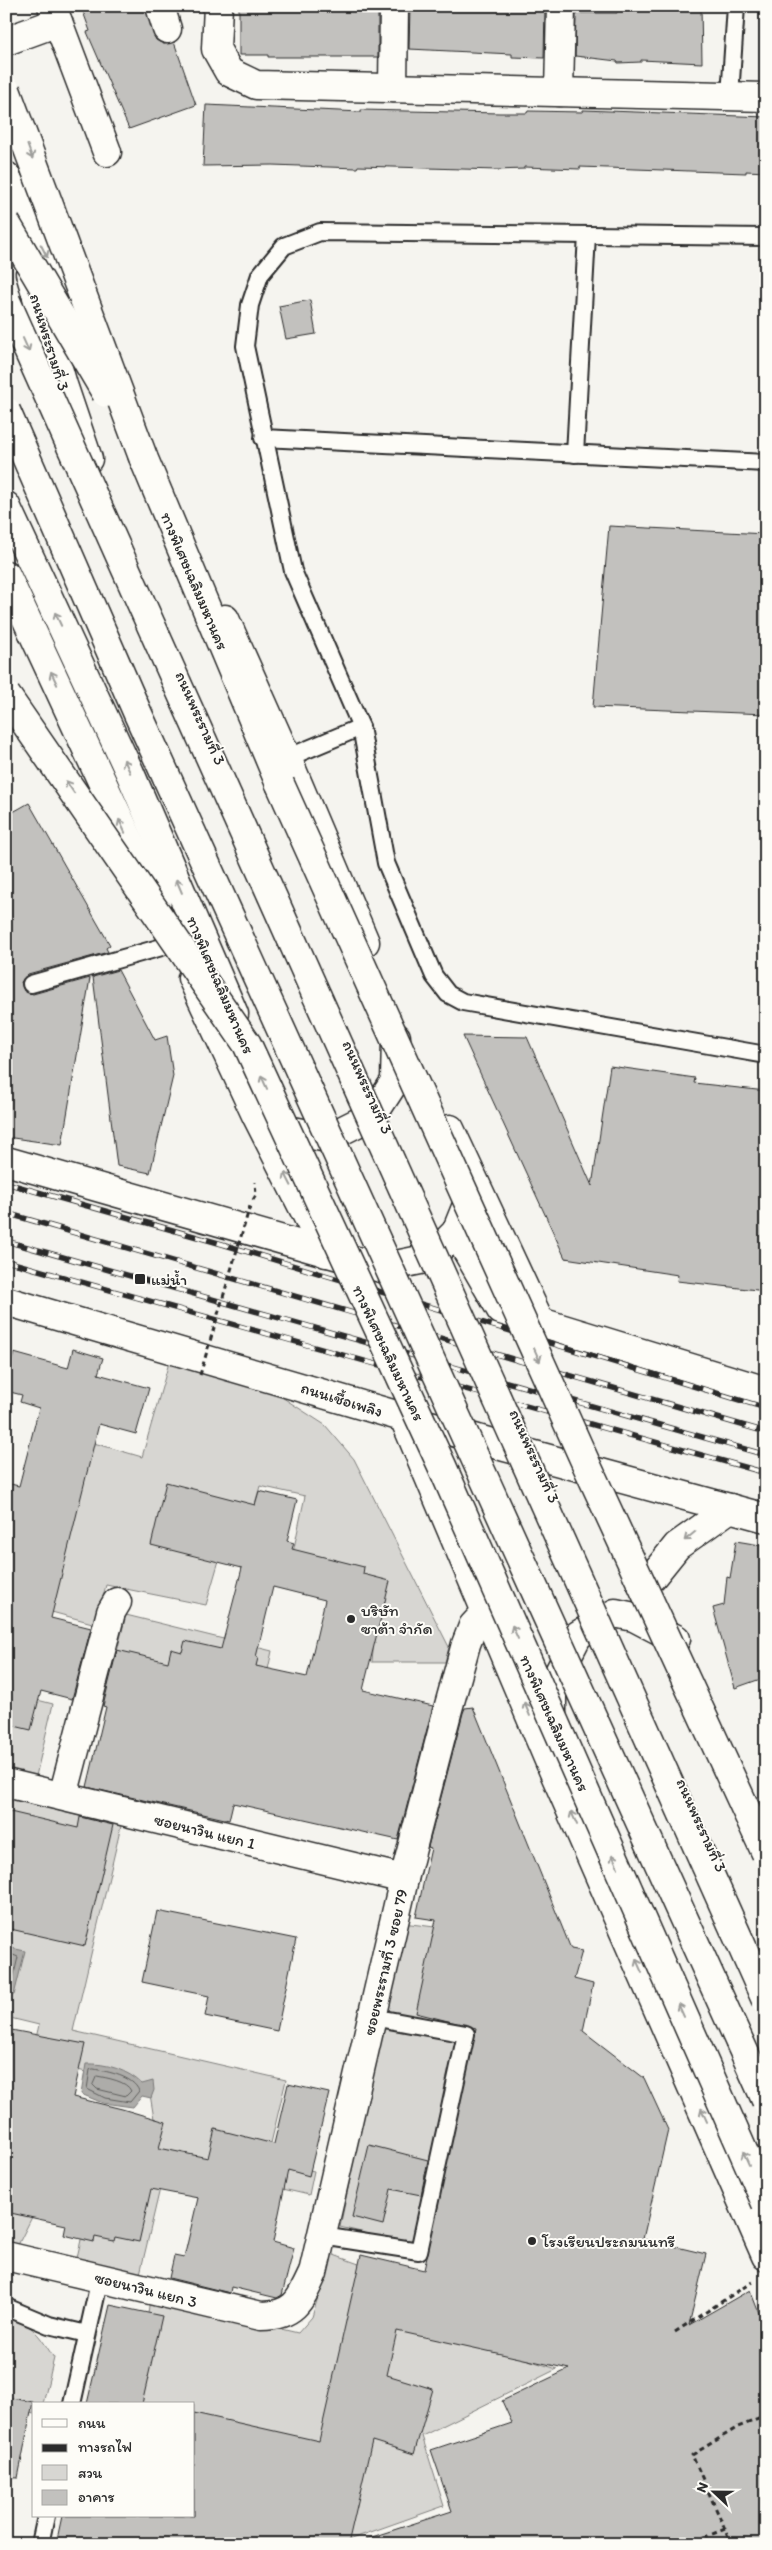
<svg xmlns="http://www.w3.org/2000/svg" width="772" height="2550" viewBox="0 0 772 2550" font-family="Itim,'Playpen Sans Thai',sans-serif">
	<rect width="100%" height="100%" fill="#f5f4ef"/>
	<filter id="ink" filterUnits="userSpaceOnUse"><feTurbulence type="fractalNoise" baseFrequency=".02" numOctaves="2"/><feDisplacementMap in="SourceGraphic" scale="10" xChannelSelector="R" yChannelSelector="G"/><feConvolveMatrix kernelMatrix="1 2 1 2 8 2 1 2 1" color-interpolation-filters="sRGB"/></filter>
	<g filter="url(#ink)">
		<g fill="#d7d6d2" stroke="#81807e">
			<polygon points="170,1359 263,1385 325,1425 354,1459 449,1647 445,1662 372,1662 379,1586 291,1562 305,1496 260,1486 247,1532 229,1526 206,1605 106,1585 96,1624 48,1611 87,1441 142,1457"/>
			<polygon points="126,1615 272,1651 265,1683 108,1688"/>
			<polygon points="6,1692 53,1704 36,1776 6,1769"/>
			<polygon points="6,1798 121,1826 73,2031 286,2080 267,2160 314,2171 309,2195 261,2184 169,2150 139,2278 76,2262 83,2231 155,2125 149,2088 58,2065 59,2163 17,2247 6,2244 6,2167 39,2025 6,2017"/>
			<polygon points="403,1923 482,1933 488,2005 432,2249 340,2227"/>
			<polygon points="331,2254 370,2268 400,2320 557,2369 422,2436 444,2506 337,2544 194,2516 194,2404 125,2404 146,2329 150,2298 298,2333 312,2317"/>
			<path d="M 6,2315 C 34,2325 39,2335 54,2358 L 43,2404 L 34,2404 L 34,2414 L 6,2408 Z"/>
		</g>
		<g fill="#adaca9" stroke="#797877">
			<polygon points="6,1947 25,1951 14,1995 6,1994"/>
			<path d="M 86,2064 C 106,2063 128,2070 142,2084 L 153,2081 L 154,2090 L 151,2098 L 142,2096 L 133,2107 L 103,2103 L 81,2094 Z"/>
		</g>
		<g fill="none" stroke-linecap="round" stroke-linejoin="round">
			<g stroke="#5f5f5d" stroke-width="1">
				<polyline points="6,1952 18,1957 11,1987 6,1989"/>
				<path d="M 94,2069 C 109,2072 133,2076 139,2091 L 130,2102 L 105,2098 L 87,2089 L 90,2070 Z"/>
				<path d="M 97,2076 C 107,2078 127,2081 131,2091 L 126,2096 L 97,2089 L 93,2085 Z"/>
			</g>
		</g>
		<g fill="#c2c1be" stroke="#2b2b2b" fill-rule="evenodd">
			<polygon points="81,6 145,6 156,40 164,44 174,42 196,105 129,129 87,32 90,31"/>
			<polygon points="239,6 378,6 378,57 268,57 268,55 239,55"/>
			<polygon points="410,6 545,6 544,58 512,57 512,54 409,49"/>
			<polygon points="644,6 701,6 702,63 641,60 641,62 618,63 617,61 575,56 576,13 617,13 617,9 644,8"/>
			<polygon points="206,105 361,112 361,110 500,113 527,113 528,111 583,112 583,110 766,117 766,172 746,171 746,173 580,167 580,169 524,167 524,169 497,170 358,166 357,168 272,165 203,166"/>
			<polygon points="310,300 316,334 286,339 279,306"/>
			<polygon points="609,526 766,534 766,714 593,707"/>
			<polygon points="29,803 110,945 106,948 108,952 28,974 21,982 24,991 33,994 90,978 62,1145 6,1137 6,816"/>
			<polygon points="118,970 155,1040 167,1036 173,1076 150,1173 117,1166 93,977"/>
			<polygon points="463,1036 527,1037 592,1186 610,1066 695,1078 694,1083 766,1091 766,1291 677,1281 678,1275 565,1258"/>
			<polygon points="73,1349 103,1358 98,1374 149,1388 136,1434 99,1424 51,1618 91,1628 72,1699 41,1691 31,1730 6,1724 6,1483 19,1486 39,1408 20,1402 22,1395 6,1391 6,1380 14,1353 68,1368"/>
			<path d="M 166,1482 L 255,1505 L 259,1491 L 297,1500 L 287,1541 L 294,1543 L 292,1549 L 364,1567 L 363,1574 L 390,1581 L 363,1690 L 433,1706 L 398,1840 L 233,1803 L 229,1820 L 87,1787 L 106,1707 L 103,1706 L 117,1650 L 168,1662 L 171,1649 L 182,1652 L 185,1641 L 221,1649 L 242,1568 L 151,1545 ZM 273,1587 L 325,1600 L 307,1677 L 256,1666 L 258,1658 L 256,1657 Z"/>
			<polygon points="736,1541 766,1546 766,1677 735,1688 713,1608 724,1605 727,1577 730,1578"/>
			<polygon points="473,1707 571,1949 582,1951 574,1979 593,1984 583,2031 644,2078 668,2130 643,2239 706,2254 689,2325 750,2290 766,2331 766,2544 367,2544 366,2539 452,2511 431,2450 512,2423 502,2401 569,2369 397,2331 387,2375 433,2389 414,2454 372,2441 348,2544 56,2544 62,2516 194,2516 194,2413 319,2441 361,2255 424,2270 476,2028 416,2013 436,1920 416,1917 431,1848 428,1847 463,1713 465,1708"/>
			<polygon points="6,1811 78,1828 80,1817 113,1825 85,1946 6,1928"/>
			<polygon points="157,1911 296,1939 277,2031 205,2016 209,1996 142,1982"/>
			<polygon points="6,2029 85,2044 73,2097 122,2109 166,2122 159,2148 208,2158 215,2129 274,2144 288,2084 329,2093 309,2176 288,2170 273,2242 294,2248 282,2295 277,2298 231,2287 230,2293 169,2278 174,2256 184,2258 198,2198 151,2189 139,2242 115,2237 114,2241 95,2237 94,2242 64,2235 66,2225 6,2212"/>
			<polygon points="369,2145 428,2160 421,2195 391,2189 383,2225 352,2217"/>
			<polygon points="110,2305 162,2316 142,2404 87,2404"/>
			<polygon points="6,2397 33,2402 18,2478 6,2477"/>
		</g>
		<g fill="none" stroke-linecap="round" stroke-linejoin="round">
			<g stroke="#2b2b2b" stroke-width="20">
				<g id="service">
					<polyline points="730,96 736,6"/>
					<polyline points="766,237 320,232 284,246 260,275 250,305 245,346 293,571 361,727 386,863 434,976 448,994 463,1002 766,1055"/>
					<polyline points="263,438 766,463"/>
					<polyline points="575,454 587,235"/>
					<polyline points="287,758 361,727"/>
					<polyline points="31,984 176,943"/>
					<polyline points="322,2236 419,2251 466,2034 372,2017"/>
					<polyline points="6,2307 49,2325 87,2334"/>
					<polyline points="72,2404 100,2278"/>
					<polyline points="40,2544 46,2516"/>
				</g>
			</g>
			<g stroke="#2b2b2b" stroke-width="31">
				<g id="minor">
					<polyline points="52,6 107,152"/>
					<polyline points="160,6 167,29"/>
					<polyline points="218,6 216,49 229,72 256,85 766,97"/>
					<polyline points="6,41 58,22"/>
					<polyline points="393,88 394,6"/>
					<polyline points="559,92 561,6"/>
					<polyline points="6,1161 381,1268 430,1258 456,1232 475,1185"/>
					<polyline points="456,1232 501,1310 766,1391"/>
					<polyline points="6,1783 404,1879"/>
					<polyline points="63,1796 111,1612 117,1602"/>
					<path d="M 6,2256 L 261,2316 C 295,2316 301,2299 313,2273 L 404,1879 L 448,1709 L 466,1644 L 473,1626 L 486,1612"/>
				</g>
			</g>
			<g stroke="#2b2b2b" stroke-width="31">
				<polyline id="tertiary" points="6,1301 505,1447 766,1518"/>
			</g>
			<g stroke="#2b2b2b" stroke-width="31">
				<g id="primary">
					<polyline points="6,176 88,337"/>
					<polyline points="30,273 63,385 88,459"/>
					<polyline points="6,575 157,900"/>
					<polyline points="225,619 287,758 365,942"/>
					<polyline points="192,978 256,1115 326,1253"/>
					<polyline points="269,1121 293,1131 327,1138 373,1115 395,1081 396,1037"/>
					<polyline points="450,1129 541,1324"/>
					<polyline points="404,1418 553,1770 766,2256"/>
					<polyline points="652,1577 677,1546 730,1508"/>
					<polyline points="552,1721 552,1686 578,1635 615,1613 634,1617 676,1639"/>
				</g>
			</g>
			<g stroke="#2b2b2b" stroke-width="31">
				<g id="motorway">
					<polyline points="143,457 280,784"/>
					<polyline points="6,506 130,773 234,1014"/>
				</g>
			</g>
			<g stroke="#2b2b2b" stroke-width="3" stroke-dasharray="5 4" stroke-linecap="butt">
				<polyline points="253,1200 256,1195 255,1182"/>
				<polyline points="675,2332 752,2282"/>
				<polyline points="725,2529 692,2455 738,2427 766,2416"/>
				<polyline points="687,2544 725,2529 730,2544"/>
			</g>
			<use href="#service" stroke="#fdfcf7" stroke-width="16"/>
			<use href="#minor" stroke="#fdfcf7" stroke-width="28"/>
			<use href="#tertiary" stroke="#fdfcf7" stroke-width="28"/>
			<use href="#primary" stroke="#fdfcf7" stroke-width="28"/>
			<use href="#motorway" stroke="#fdfcf7" stroke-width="28"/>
			<g stroke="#2b2b2b" stroke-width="5.5">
				<g id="rail">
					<polyline points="6,1183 222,1244 766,1408"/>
					<polyline points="6,1213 766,1432"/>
					<polyline points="6,1241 766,1455"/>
					<polyline points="6,1261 766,1473"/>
				</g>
			</g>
			<use href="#rail" stroke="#fdfcf7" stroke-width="4" stroke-dasharray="11" stroke-linecap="butt"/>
			<g stroke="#2b2b2b" stroke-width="31" stroke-linecap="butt">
				<g id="primary-bridge">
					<polyline points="6,301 766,2000"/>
					<polyline points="6,411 138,714 766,2100"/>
				</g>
			</g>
			<g stroke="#2b2b2b" stroke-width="31" stroke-linecap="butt">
				<g id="motorway-bridge">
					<polyline points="6,90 143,457"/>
					<polyline points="6,223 106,393"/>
					<polyline points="6,695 247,1044 442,1466 766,2203"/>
					<polyline points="280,784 588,1468 766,1853"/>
				</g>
			</g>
			<polyline stroke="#2b2b2b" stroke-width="3" stroke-dasharray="5 4" stroke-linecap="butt" points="200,1375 250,1206"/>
			<use href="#primary-bridge" stroke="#fdfcf7" stroke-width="28"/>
			<use href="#motorway-bridge" stroke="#fdfcf7" stroke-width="28"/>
		</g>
		<defs><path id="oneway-shaft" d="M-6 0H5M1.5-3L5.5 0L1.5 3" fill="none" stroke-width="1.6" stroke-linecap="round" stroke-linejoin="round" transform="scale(1.25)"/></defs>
		<g stroke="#9e9e9b">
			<use href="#oneway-shaft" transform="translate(30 152) rotate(70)"/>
			<use href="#oneway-shaft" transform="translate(44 251) rotate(63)"/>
			<use href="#oneway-shaft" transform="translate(26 345) rotate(66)"/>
			<use href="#oneway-shaft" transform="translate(58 619) rotate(-115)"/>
			<use href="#oneway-shaft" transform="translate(54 678) rotate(-115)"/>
			<use href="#oneway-shaft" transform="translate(127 766) rotate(-115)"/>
			<use href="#oneway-shaft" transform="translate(70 787) rotate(-124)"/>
			<use href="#oneway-shaft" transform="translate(122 826) rotate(-115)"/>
			<use href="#oneway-shaft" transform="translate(179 886) rotate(-113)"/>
			<use href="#oneway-shaft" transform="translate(264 1082) rotate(-114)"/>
			<use href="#oneway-shaft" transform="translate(288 1179) rotate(-117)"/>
			<use href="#oneway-shaft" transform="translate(537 1355) rotate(66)"/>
			<use href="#oneway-shaft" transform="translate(690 1536) rotate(141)"/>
			<use href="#oneway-shaft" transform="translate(515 1632) rotate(-114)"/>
			<use href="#oneway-shaft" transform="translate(527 1709) rotate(-113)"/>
			<use href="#oneway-shaft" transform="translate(574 1818) rotate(-114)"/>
			<use href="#oneway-shaft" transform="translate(615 1861) rotate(-114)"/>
			<use href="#oneway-shaft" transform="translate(639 1966) rotate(-114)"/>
			<use href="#oneway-shaft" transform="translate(681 2010) rotate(-114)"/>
			<use href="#oneway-shaft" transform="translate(704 2115) rotate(-114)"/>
			<use href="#oneway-shaft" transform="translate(746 2158) rotate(-114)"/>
		</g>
	</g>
	<g fill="#2b2b2b" stroke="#fdfcf7" stroke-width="2">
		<rect x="134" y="1273" width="12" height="12" rx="2.5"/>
		<circle cx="351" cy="1619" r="5"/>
		<circle cx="532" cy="2241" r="5"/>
	</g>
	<g text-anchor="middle" stroke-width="4" stroke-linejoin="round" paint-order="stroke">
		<g font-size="16" fill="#2b2b2b" stroke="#fdfcf7">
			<text transform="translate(50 342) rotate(73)" y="6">ถนนพระรามที่ 3</text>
			<text transform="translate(195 581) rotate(67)" y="6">ทางพิเศษเฉลิมมหานคร</text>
			<text transform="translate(201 718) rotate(66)" y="6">ถนนพระรามที่ 3</text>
			<text transform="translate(221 985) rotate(67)" y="6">ทางพิเศษเฉลิมมหานคร</text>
			<text transform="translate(368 1087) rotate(66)" y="6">ถนนพระรามที่ 3</text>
			<text transform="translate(389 1353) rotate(65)" y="6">ทางพิเศษเฉลิมมหานคร</text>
			<text transform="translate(342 1399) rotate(17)" y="6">ถนนเชื้อเพลิง</text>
			<text transform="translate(535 1456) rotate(66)" y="6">ถนนพระรามที่ 3</text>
			<text transform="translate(555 1723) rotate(66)" y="6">ทางพิเศษเฉลิมมหานคร</text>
			<text transform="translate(702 1825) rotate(66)" y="6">ถนนพระรามที่ 3</text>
			<text transform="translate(205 1831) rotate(14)" y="6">ซอยนาวิน แยก 1</text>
			<text transform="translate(385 1962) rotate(-77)" y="6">ซอยพระรามที่ 3 ซอย 79</text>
			<text transform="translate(146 2289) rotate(14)" y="6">ซอยนาวิน แยก 3</text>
		</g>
		<g font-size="16" fill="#2b2b2b" stroke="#fdfcf7" text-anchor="start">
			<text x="151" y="1285">แม่น้ำ</text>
			<text x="361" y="1616">บริษัท<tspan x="361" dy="18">ซาต้า จำกัด</tspan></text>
			<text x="542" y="2247">โรงเรียนประถมนนทรี</text>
		</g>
	</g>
	<rect width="772" height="2550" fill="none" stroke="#fdfcf7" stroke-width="25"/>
	<rect x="12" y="12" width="747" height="2525" fill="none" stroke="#2b2b2b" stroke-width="2" filter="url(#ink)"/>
	<rect x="32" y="2402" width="162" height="115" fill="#fdfcf7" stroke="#a9a8a5"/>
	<rect x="42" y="2419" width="25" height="8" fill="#fdfcf7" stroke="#a9a8a5"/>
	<text x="78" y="2428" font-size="15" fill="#2b2b2b">ถนน</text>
	<rect x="42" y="2444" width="25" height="8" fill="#2b2b2b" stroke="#a9a8a5"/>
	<text x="78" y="2452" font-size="15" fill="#2b2b2b">ทางรถไฟ</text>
	<rect x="42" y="2465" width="25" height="15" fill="#d7d6d2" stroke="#a9a8a5"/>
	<text x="78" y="2478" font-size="15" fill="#2b2b2b">สวน</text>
	<rect x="42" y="2490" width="25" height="15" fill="#c2c1be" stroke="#a9a8a5"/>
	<text x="78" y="2502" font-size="15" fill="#2b2b2b">อาคาร</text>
	<g transform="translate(714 2492) rotate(292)" stroke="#fdfcf7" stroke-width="4" paint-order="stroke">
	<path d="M0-4L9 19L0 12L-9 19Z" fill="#2b2b2b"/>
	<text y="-8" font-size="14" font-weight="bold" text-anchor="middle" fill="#2b2b2b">N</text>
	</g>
</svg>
